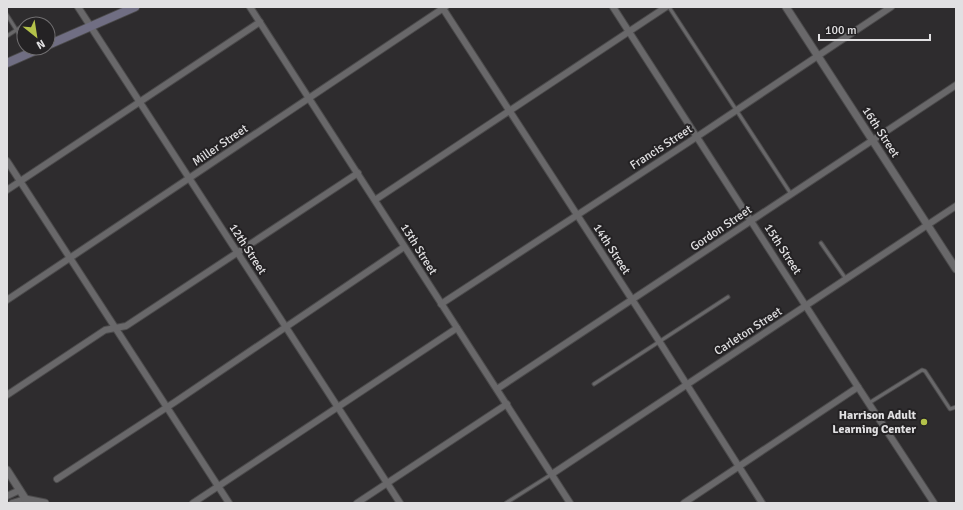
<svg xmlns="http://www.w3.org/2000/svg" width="963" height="510" viewBox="0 0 963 510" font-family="Signika,sans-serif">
	<rect width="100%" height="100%" fill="#2e2c2e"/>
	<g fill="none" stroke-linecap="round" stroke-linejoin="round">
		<g stroke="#4b4a4b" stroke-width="5">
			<g id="service">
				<polyline points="669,7 791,194"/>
				<polyline points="7,15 24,42"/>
				<polyline points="26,24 27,23"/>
				<polyline points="7,36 24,25"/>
				<polyline points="821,243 846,279"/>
				<polyline points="594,384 728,297"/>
				<polyline points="869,403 922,370 925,371 950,409 956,407"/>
				<polyline points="506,503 552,474"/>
			</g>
		</g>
		<g stroke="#4b4a4b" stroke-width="8">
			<g id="minor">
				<polyline points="78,7 400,503"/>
				<polyline points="250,7 570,503"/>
				<polyline points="442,7 659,341 762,503"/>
				<polyline points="613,7 858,387 934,503"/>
				<polyline points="7,161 229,503"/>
				<polyline points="7,190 260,22"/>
				<polyline points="375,200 666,7"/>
				<polyline points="7,300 445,7"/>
				<polyline points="441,304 689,142 891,7"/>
				<polyline points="497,389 956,85"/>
				<polyline points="7,395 105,330 126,326 358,173"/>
				<polyline points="552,474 956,206"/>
				<polyline points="57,479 175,402 404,247"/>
				<polyline points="7,496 20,490"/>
				<polyline points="12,503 25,499"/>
				<polyline points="193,503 457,328"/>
				<polyline points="357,503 507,404"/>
				<polyline points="684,503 858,387"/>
			</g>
		</g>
		<g stroke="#4b4a4b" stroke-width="9">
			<g id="tertiary">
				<polyline points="786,7 956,269"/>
				<polyline points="7,470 28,503"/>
				<polyline points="25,499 45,503"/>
			</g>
		</g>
		<g stroke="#4b4a4b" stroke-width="10">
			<g id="secondary">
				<polyline points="48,45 135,7"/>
				<polyline points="7,63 41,48"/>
			</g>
		</g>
		<use href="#service" stroke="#69686a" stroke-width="3"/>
		<use href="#minor" stroke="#69686a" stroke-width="6"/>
		<use href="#tertiary" stroke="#69686a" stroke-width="7"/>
		<use href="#secondary" stroke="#706e83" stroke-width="8"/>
	</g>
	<circle fill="#b4c24a" stroke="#242224" stroke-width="1.5" cx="924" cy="422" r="4"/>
	<g text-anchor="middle" stroke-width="4" stroke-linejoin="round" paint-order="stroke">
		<g font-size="12" fill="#e1e0e2" stroke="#242224">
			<text transform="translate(881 132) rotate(57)" y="4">16th Street</text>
			<text transform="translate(220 145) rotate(-34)" y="4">Miller Street</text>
			<text transform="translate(661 147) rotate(-33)" y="4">Francis Street</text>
			<text transform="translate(721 228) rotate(-34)" y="4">Gordon Street</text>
			<text transform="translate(248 249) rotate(57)" y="4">12th Street</text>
			<text transform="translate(419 249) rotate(58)" y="4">13th Street</text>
			<text transform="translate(612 249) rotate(57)" y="4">14th Street</text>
			<text transform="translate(783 249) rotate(57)" y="4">15th Street</text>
			<text transform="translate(748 331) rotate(-33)" y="4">Carleton Street</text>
		</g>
		<g font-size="12" font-weight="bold" fill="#e1e0e2" stroke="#242224" text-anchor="end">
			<text x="916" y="419">Harrison Adult<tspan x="916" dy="14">Learning Center</tspan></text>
		</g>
	</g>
	<rect width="963" height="510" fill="none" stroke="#e1e0e2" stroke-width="16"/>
	<g transform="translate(36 36) rotate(150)"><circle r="19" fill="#242224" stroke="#706e70"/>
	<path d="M0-3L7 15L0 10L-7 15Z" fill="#b4c24a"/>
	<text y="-6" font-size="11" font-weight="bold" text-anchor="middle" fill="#e1e0e2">N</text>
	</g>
	<path d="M819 34v6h111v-6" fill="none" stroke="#e1e0e2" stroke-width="2"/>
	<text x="825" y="34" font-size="12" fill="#e1e0e2" stroke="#242224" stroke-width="3" paint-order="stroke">100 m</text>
</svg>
